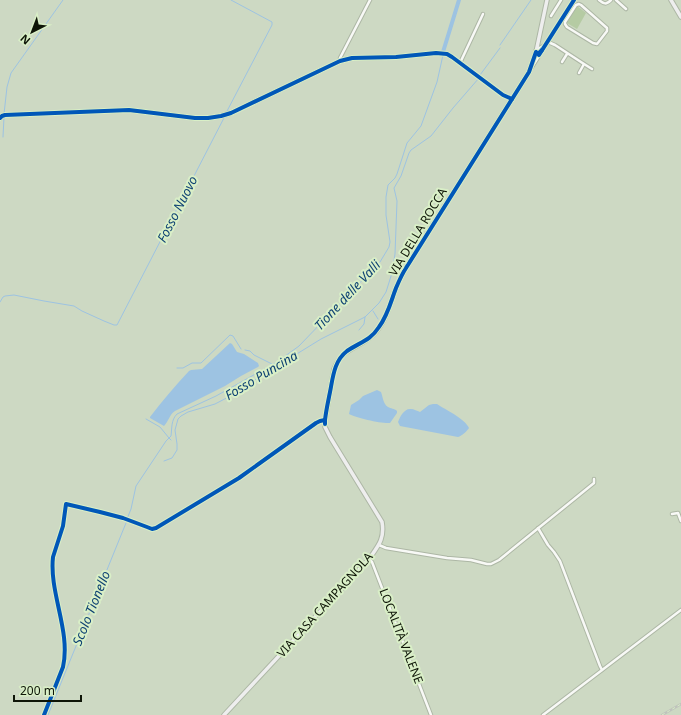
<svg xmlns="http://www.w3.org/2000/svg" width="681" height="715" viewBox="0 0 681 715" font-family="'Noto Sans',sans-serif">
	<rect width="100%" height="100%" fill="#cdd9c3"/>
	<polygon fill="#b5cba3" points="577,6 586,13 577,29 567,23"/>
	<g fill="#9dc3e2">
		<path d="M 230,343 L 232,344 L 237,352 L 244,354 L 258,363 L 259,366 L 258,367 L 241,376 L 225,386 L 175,411 C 169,415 169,421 164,426 L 150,418 L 150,417 C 162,401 175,386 189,371 L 191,370 L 202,369 Z"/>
		<path d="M 377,390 L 381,392 C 383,397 383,404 388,407 C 391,409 394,408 397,411 L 397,413 L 390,423 C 382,424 357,418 349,414 L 351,405 L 359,400 L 363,396 Z"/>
		<path d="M 433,404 L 437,404 L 440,406 C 448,411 465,419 469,428 C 467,431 462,436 458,437 L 400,426 L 398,422 C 400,417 404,408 411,409 C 414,409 417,411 420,412 L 429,405 Z"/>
	</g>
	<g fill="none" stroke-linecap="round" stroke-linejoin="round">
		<g stroke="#9dc3e2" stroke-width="1">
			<polyline points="500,45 531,0"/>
			<polyline points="480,75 500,48"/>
			<polyline points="226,113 272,25 272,22 231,0"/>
			<polyline points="4,114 7,87 11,73 63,0"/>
			<polyline points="3,137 4,117"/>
			<polyline points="0,302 3,297 5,296 14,295 44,301 74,306 82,311 104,321 114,325 117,325 225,116"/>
			<polyline points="373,311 378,319"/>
			<polyline points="359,330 364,324 365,317"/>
			<polyline points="245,350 250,351 254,355 272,364"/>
			<polyline points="177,368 183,368 192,363 201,363 230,335 233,336 241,349"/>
			<path d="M 171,440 L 169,438 L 171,436 C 172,428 171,420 177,414 L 216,396 L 277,362 L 299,346 L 380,262 L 389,247 L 390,242 L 386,215 L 386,197 L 388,185 L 395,178 L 397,174 L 407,143 L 421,126 L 437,82 L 443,55"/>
			<polyline points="164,461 172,458 177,450 177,444 175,430 178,419 181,416 188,412 215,404 240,391 253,381 321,339 365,317 379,303 386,292 392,273 395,254 397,201 394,188 401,176 409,153 411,150 431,136 453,108 479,78"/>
			<polyline points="127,519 131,509 136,486 166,441 169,438 160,427 146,419"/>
			<polyline points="48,715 126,523"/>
		</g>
		<polyline stroke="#9dc3e2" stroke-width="4" points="443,52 459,0"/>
		<g stroke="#adb7a5" stroke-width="4.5">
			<g id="street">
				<path d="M 599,0 C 604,4 606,5 611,0"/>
				<polyline points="616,0 626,9"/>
				<polygon points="579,4 581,5 607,28 607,31 597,44 593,43 567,27 565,24 565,22 576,5"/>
				<polyline points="551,16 561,0"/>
				<polyline points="548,42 555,45 584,64 579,73"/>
				<polyline points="536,50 545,45"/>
				<polyline points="340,61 340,58 370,0"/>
				<polyline points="562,62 567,54"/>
				<polyline points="460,63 483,14"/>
				<polyline points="584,64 592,69"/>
				<polyline points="532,67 574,0"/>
				<polyline points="672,514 678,513 681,521"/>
				<polyline points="538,528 548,545 554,552 560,561 600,666 602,670"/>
				<polyline points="379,545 386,548 447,558 471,560 487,564 491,564 499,560 578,496 594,483 594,479"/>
				<polyline points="369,559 372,562 431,715"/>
				<path d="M 44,715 L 63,667 C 71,631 49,593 53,557 L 63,526 L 66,504"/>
				<polyline points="543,715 681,610"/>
			</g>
		</g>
		<g stroke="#adb7a5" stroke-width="5.5">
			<g id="secondary">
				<polyline points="671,0 681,17"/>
				<polyline points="0,118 2,116 5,115 129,110 195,118 208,118 221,116 231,113 340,61 352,58 396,57 436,53 447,54 452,57 503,95 512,99"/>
				<path d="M 224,715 L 369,559 C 378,546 385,539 382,522 L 330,437 L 325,427 L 325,420 L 334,369 C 343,347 358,349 373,335 C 386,322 390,304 396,288 C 399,281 402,275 406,268 L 529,72 L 536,52 L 547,0"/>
			</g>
		</g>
		<use href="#street" stroke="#f8f9f6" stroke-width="2.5"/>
		<use href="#secondary" stroke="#eee" stroke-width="3.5"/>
		<g stroke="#bfc3bc" stroke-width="2.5">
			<polyline id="rail" points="662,715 681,704"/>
		</g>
		<use href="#rail" stroke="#d9efc7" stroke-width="1" stroke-dasharray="3" stroke-linecap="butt"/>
		<g stroke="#d9efc7" stroke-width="6">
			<g id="cycleway">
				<polyline points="539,55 574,0"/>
				<polyline points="0,118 2,116 5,115 129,110 195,118 208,118 221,116 231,113 340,61 352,58 396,57 436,53 447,54 452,57 503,95 512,99"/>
				<path d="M 325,424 L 325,420 C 326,411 328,402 330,392 C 333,377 334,361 347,351 C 360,342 370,341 379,327 C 388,315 391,301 396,288 C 399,281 402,274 406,268 L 529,72 L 536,52 L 537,53 L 539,53 L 542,50"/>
				<path d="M 44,715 L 63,667 C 71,631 49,593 53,557 L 63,526 L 66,504 L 100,512 L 123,518 L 147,527 L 152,529 L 156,528 L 239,478 L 316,423 L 320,421 L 325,420"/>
			</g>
		</g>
		<use href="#cycleway" stroke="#0057b8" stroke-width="4"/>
	</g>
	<g text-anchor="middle" stroke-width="4" stroke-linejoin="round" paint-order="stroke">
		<g font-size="12" fill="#0e1507" stroke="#d9efc7">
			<text transform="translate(418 232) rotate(-59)" y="4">VIA DELLA ROCCA</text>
			<text transform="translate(325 605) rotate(-48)" y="4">VIA CASA CAMPAGNOLA</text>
			<text transform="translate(401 636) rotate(69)" y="4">LOCALITÀ VALENE</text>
		</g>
		<g font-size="13" font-style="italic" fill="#0d4172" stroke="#d9efc7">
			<text transform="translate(177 209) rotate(-63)" y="5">Fosso Nuovo</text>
			<text transform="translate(347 295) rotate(-47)" y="5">Tione delle Valli</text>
			<text transform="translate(261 375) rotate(-31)" y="5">Fosso Puncina</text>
			<text transform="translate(91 608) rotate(-68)" y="5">Scolo Tionello</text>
		</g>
	</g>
	<g transform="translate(32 32) rotate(222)" stroke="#d9efc7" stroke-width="3" paint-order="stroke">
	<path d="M0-3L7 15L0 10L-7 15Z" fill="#0e1507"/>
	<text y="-6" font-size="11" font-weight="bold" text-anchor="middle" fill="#0e1507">N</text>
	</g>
	<path d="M14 695v6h67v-6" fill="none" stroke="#0e1507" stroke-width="2"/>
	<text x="20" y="695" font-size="12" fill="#0e1507" stroke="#d9efc7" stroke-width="3" paint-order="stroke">200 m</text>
</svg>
